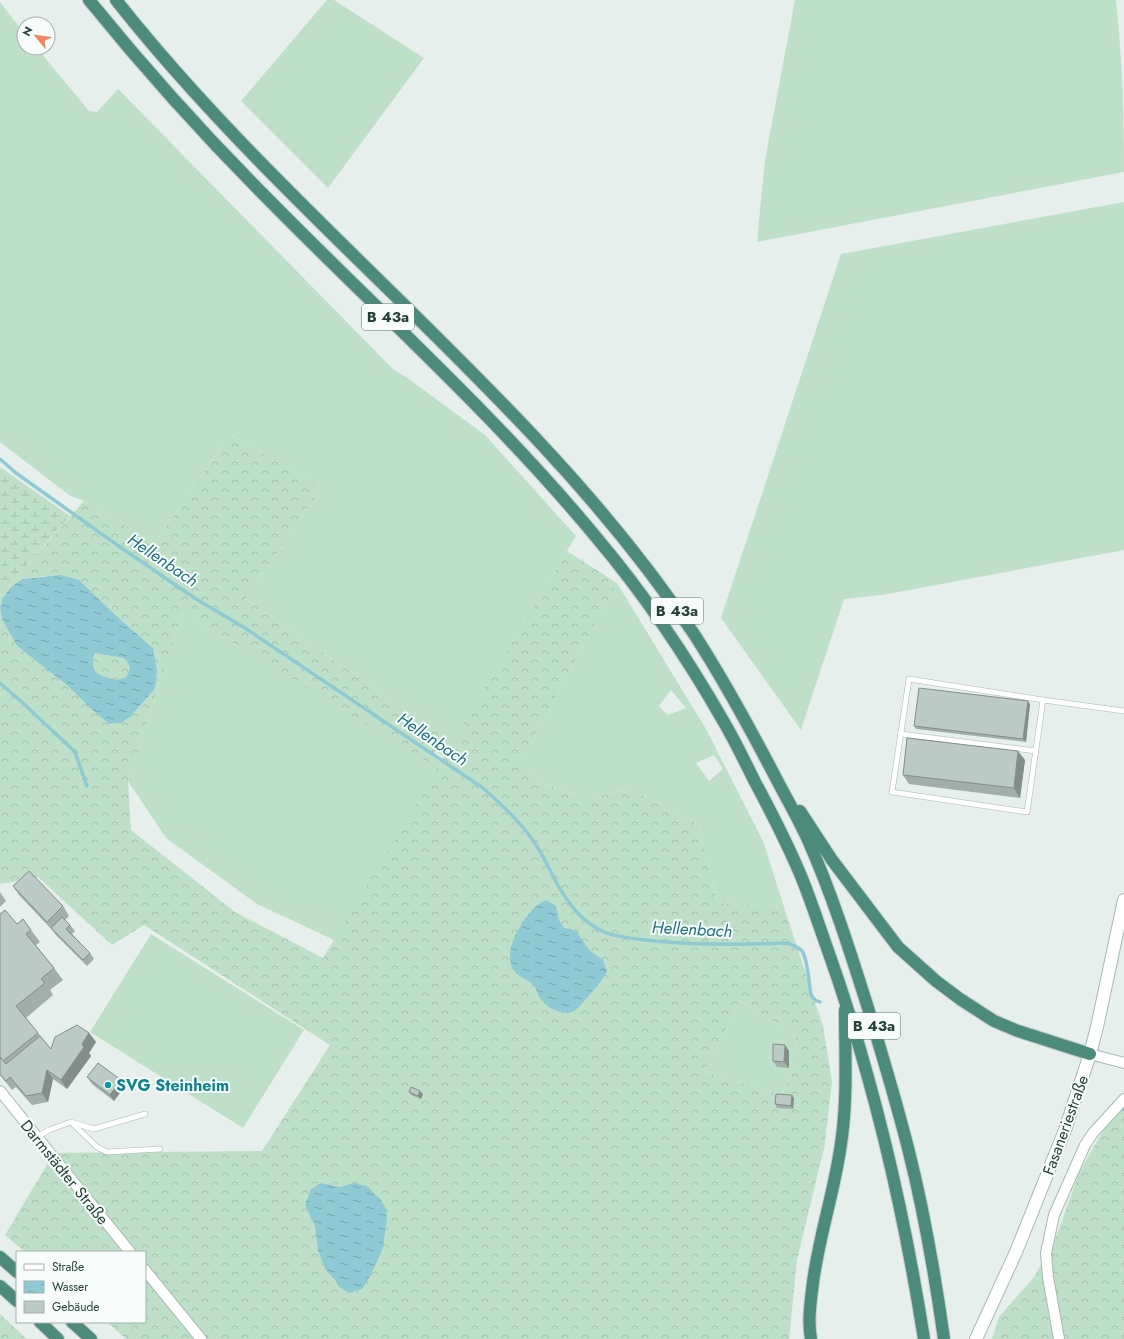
<svg xmlns="http://www.w3.org/2000/svg" width="1124" height="1339" viewBox="0 0 1124 1339" font-family="Jost,sans-serif">
	<defs>
		<pattern id="forest-crowns" width="20" height="18" patternUnits="userSpaceOnUse"><rect width="20" height="18" fill="#bfe0c8"/><path d="M2 6a3 3 0 1 1 6 0M12 15a3 3 0 1 1 6 0" fill="none" stroke="#a4c1ad"/></pattern>
		<pattern id="wetland-marsh" width="20" height="14" patternUnits="userSpaceOnUse"><rect width="20" height="14" fill="#bfe0c8"/><path d="M1 5h8M5 5V1M11 12h8M15 12V8" fill="none" stroke="#a4c1ad"/></pattern>
		<pattern id="water-ripples" width="26" height="14" patternUnits="userSpaceOnUse"><rect width="26" height="14" fill="#8ec9d4"/><path d="M2 4q2-2 4 0t4 0M15 11q2-2 4 0t4 0" fill="none" stroke="#74a5ad"/></pattern>
	</defs>
	<rect width="100%" height="100%" fill="#e6efeb"/>
	<g fill="#bfe0c8" fill-rule="evenodd">
		<polygon points="327,0 334,0 424,58 328,188 241,101"/>
		<path d="M 795,0 L 1116,0 C 1122,57 1124,115 1124,172 L 757,242 L 765,160 Z"/>
		<polygon points="0,2 24,33 24,48 37,48 89,111 97,112 118,89 393,369 406,377 485,435 576,536 444,757 436,752 443,736 246,599 322,487 230,434 155,543 84,501 69,495 0,442"/>
		<polygon points="1124,202 1124,550 882,595 844,599 801,730 721,618 841,254"/>
		<path d="M 617,583 L 706,729 L 763,841 L 784,907 L 718,903 L 699,825 L 631,789 L 586,798 L 541,783 L 522,761 ZM 671,690 L 686,708 L 668,715 L 659,706 ZM 714,755 L 723,769 L 709,781 L 696,763 Z"/>
		<polygon points="183,613 430,762 433,757 442,762 334,940 257,904 166,838 128,781"/>
		<polygon points="151,934 304,1030 243,1128 90,1032"/>
		<polygon points="740,1001 794,1034 799,1055 782,1095 705,1072"/>
	</g>
	<g fill="url(#forest-crowns)" fill-rule="evenodd">
		<path d="M 230,434 L 322,487 L 246,599 L 443,736 L 430,763 L 183,613 L 128,781 L 131,830 L 235,912 L 323,958 L 567,551 L 617,583 L 522,761 L 541,783 L 586,798 L 631,789 L 699,825 L 718,903 L 784,907 L 823,1026 L 832,1081 L 825,1144 L 797,1260 L 789,1339 L 126,1339 L 107,1322 L 145,1322 L 145,1252 L 25,1252 L 5,1235 L 54,1153 L 262,1151 L 330,1045 L 144,925 L 112,945 L 38,877 L 1,884 L 0,882 L 0,608 L 2,619 L 17,646 L 68,686 L 90,708 L 109,724 L 114,724 L 121,723 L 130,717 L 154,690 L 153,648 L 112,612 L 45,576 L 22,579 L 11,587 L 3,596 L 0,607 L 0,596 L 84,501 L 155,543 ZM 740,1001 L 794,1034 L 799,1055 L 782,1095 L 705,1072 ZM 321,1183 L 341,1187 L 386,1209 C 388,1237 382,1250 371,1275 L 338,1286 L 335,1280 L 325,1269 L 318,1251 L 315,1227 L 305,1205 Z"/>
		<polygon points="94,653 124,658 128,663 130,669 126,677 117,680 103,676 96,672 93,667"/>
		<polygon points="1124,1108 1124,1339 992,1339 999,1317 1034,1277 1055,1240 1079,1173 1103,1131"/>
		<polygon points="0,1314 27,1339 0,1339"/>
	</g>
	<polygon fill="url(#wetland-marsh)" points="0,467 70,516 0,596"/>
	<g fill="url(#water-ripples)" fill-rule="evenodd">
		<path d="M 61,575 L 79,580 L 112,612 L 153,648 L 157,670 L 156,682 L 154,690 L 130,717 L 121,723 L 109,724 L 90,708 L 68,686 L 17,646 L 2,619 L 0,607 L 3,597 L 11,587 L 22,579 ZM 94,653 L 124,658 L 128,663 L 130,669 L 126,677 L 117,680 L 103,676 L 96,672 L 93,667 Z"/>
		<path d="M 546,900 L 556,906 L 559,920 L 564,928 L 571,929 L 577,932 L 589,950 L 603,960 L 607,971 C 602,982 594,989 587,998 C 583,1002 579,1008 574,1011 C 564,1017 548,1008 541,1000 C 538,996 537,990 534,986 C 530,980 520,978 515,972 C 500,954 522,920 535,907 C 538,904 542,902 546,900 Z"/>
		<polygon points="321,1183 341,1187 353,1183 367,1186 381,1200 386,1209 387,1220 383,1248 371,1275 362,1289 349,1293 338,1286 335,1280 325,1269 318,1251 315,1227 305,1205 311,1189"/>
	</g>
	<g fill="none" stroke-linecap="round" stroke-linejoin="round">
		<g stroke="#8ec9d4" stroke-width="3.5">
			<path d="M 0,459 L 16,473 L 120,547 L 196,599 L 245,628 L 483,788 C 503,806 524,825 538,848 C 548,864 555,883 566,898 C 575,912 589,925 604,932 C 619,938 638,939 655,941 C 698,945 741,945 785,943 C 791,944 797,946 802,951 C 808,960 809,984 811,995 L 815,1000 L 820,1002"/>
			<polyline points="0,683 24,704 75,752 87,786"/>
			<polyline points="1123,1109 1124,1110"/>
		</g>
		<g stroke="#a8b8b2" stroke-width="6">
			<g id="service">
				<polyline points="1043,700 1027,812 892,792 909,679 1043,700 1124,711"/>
				<polyline points="901,734 1036,751"/>
				<polyline points="72,1123 97,1147 107,1152 160,1149"/>
				<polyline points="37,1137 49,1130 71,1122 94,1129 145,1114"/>
			</g>
		</g>
		<g stroke="#a8b8b2" stroke-width="12">
			<g id="minor">
				<polyline points="1090,1054 1124,1063"/>
				<polyline points="0,1091 130,1252"/>
				<polyline points="145,1270 201,1339"/>
				<polyline points="1059,1339 1048,1277 1046,1253 1054,1215 1085,1145 1093,1133 1124,1099"/>
			</g>
		</g>
		<g stroke="#a8b8b2" stroke-width="14">
			<polyline id="tertiary" points="976,1339 1016,1252 1065,1130 1090,1054 1097,1027 1124,900"/>
		</g>
		<g stroke="#c2cac8" stroke-width="14">
			<g id="trunk">
				<path d="M 89,0 C 145,69 205,136 268,199 C 378,311 496,416 596,537 C 645,595 688,659 725,724 C 736,743 745,762 755,782 C 770,810 785,839 798,869 C 809,894 817,920 826,945 C 872,1073 903,1205 924,1339"/>
				<path d="M 116,0 C 244,162 402,294 542,445 C 597,504 649,567 694,634 C 725,682 752,732 778,782 C 788,801 799,820 808,840 C 832,894 850,951 868,1008 C 882,1054 896,1101 908,1148 C 924,1211 935,1275 944,1339"/>
				<polyline points="800,811 832,860 898,947 936,981 960,999 994,1021 1018,1031 1090,1054"/>
				<polyline points="0,1257 17,1272"/>
				<polyline points="0,1286 17,1301"/>
				<polyline points="40,1322 58,1339"/>
				<polyline points="72,1322 91,1339"/>
				<path d="M 811,1339 C 808,1323 810,1307 812,1290 C 817,1243 833,1197 840,1150 C 848,1104 845,1056 845,1010"/>
			</g>
		</g>
		<use href="#service" stroke="#fff" stroke-width="5"/>
		<use href="#minor" stroke="#fff" stroke-width="10"/>
		<use href="#tertiary" stroke="#fff" stroke-width="12"/>
		<use href="#trunk" stroke="#4c8a7c" stroke-width="12"/>
	</g>
	<g fill="#a1aea9">
		<polygon points="1030,704 1026,742 916,729 914,726"/>
		<polygon points="1025,760 1020,798 909,784 903,775"/>
		<polygon points="13,886 63,906 69,916 65,920 70,925 75,931 72,934 90,953 94,959 87,966 55,934 53,931 19,895"/>
		<polygon points="0,892 6,901 0,907"/>
		<polygon points="0,914 17,924 31,930 40,942 36,945 54,968 63,980 50,990 53,995 26,1018 51,1049 89,1033 96,1042 89,1053 91,1056 67,1089 53,1079 48,1102 32,1105 16,1087 12,1090 0,1075"/>
		<polygon points="785,1045 789,1051 789,1068 777,1067 773,1061"/>
		<polygon points="87,1077 125,1086 114,1101 92,1084"/>
		<polygon points="409,1092 423,1094 421,1099 411,1095"/>
		<polygon points="794,1098 793,1109 777,1108 775,1104"/>
	</g>
	<g fill="#838d89">
		<polygon points="1028,701 1030,704 1026,742 1023,739"/>
		<polygon points="1018,751 1025,760 1020,798 1014,788"/>
		<polygon points="89,1033 96,1042 89,1053 91,1056 67,1089 61,1080 82,1044"/>
		<polygon points="785,1045 789,1051 789,1068 784,1062"/>
		<polygon points="47,1070 53,1079 48,1102 42,1093"/>
		<polygon points="121,1080 125,1086 114,1101 110,1095"/>
		<polygon points="420,1091 423,1094 421,1099 418,1096"/>
		<polygon points="792,1095 794,1098 793,1109 791,1106"/>
	</g>
	<g fill="#bbcac4" stroke="#838d89">
		<polygon points="919,688 1028,701 1023,739 914,726"/>
		<polygon points="907,738 1018,751 1014,788 903,775"/>
		<polygon points="29,871 63,906 47,922 13,886"/>
		<polygon points="5,910 17,924 23,919 31,930 26,934 54,968 41,979 45,983 16,1006 38,1033 3,1061 0,1057 0,914"/>
		<polygon points="62,917 70,925 66,929 90,953 83,960 51,928"/>
		<polygon points="77,1025 89,1033 82,1044 84,1047 61,1080 47,1070 42,1093 26,1096 10,1077 6,1081 0,1074 0,1059 1,1058 6,1064 40,1036 51,1049 55,1037"/>
		<polygon points="773,1044 785,1045 784,1062 773,1061"/>
		<polygon points="98,1063 121,1080 110,1095 87,1077"/>
		<polygon points="411,1087 420,1091 418,1096 409,1092"/>
		<polygon points="776,1094 792,1095 791,1106 775,1104"/>
	</g>
	<circle fill="#0f9aa8" stroke="#f7fbf9" stroke-width="1.5" cx="108" cy="1085" r="4"/>
	<g text-anchor="middle" stroke-width="4" stroke-linejoin="round" paint-order="stroke">
		<g fill="#f7fbf9" stroke="#637a73" stroke-width="1">
			<rect x="362" y="304" width="52" height="26" rx="3"/>
			<rect x="651" y="598" width="52" height="26" rx="3"/>
			<rect x="848" y="1013" width="52" height="26" rx="3"/>
		</g>
		<g font-size="15" font-weight="bold" fill="#24423a">
			<text x="388" y="322">B 43a</text>
			<text x="677" y="616">B 43a</text>
			<text x="874" y="1031">B 43a</text>
		</g>
		<g font-size="16" font-weight="bold" fill="#0d838f" stroke="#f7fbf9" text-anchor="start">
			<text x="116" y="1091">SVG Steinheim</text>
		</g>
		<g font-size="16" fill="#24423a" stroke="#f7fbf9">
			<text transform="translate(1065 1125) rotate(-70)" y="6">Fasaneriestraße</text>
			<text transform="translate(65 1172) rotate(51)" y="6">Darmstädter Straße</text>
		</g>
		<g font-size="17" font-style="italic" fill="#1c6f80" stroke="#f7fbf9">
			<text transform="translate(163 560) rotate(34)" y="6">Hellenbach</text>
			<text transform="translate(433 739) rotate(34)" y="6">Hellenbach</text>
			<text transform="translate(692 929) rotate(3)" y="6">Hellenbach</text>
		</g>
	</g>
	<rect x="16" y="1251" width="130" height="72" fill="#f7fbf9" stroke="#a3b1ad"/>
	<rect x="24" y="1264" width="20" height="6" fill="#ffffff" stroke="#a3b1ad"/>
	<text x="52" y="1271" font-size="12" fill="#24423a">Straße</text>
	<rect x="24" y="1281" width="20" height="12" fill="url(#water-ripples)" stroke="#a3b1ad"/>
	<text x="52" y="1291" font-size="12" fill="#24423a">Wasser</text>
	<rect x="24" y="1301" width="20" height="12" fill="#bbcac4" stroke="#a3b1ad"/>
	<text x="52" y="1311" font-size="12" fill="#24423a">Gebäude</text>
	<g transform="translate(36 36) rotate(299)"><circle r="19" fill="#f7fbf9" stroke="#a3b1ad"/>
	<path d="M0-3L7 15L0 10L-7 15Z" fill="#f4845f"/>
	<text y="-6" font-size="11" font-weight="bold" text-anchor="middle" fill="#24423a">N</text>
	</g>
</svg>
